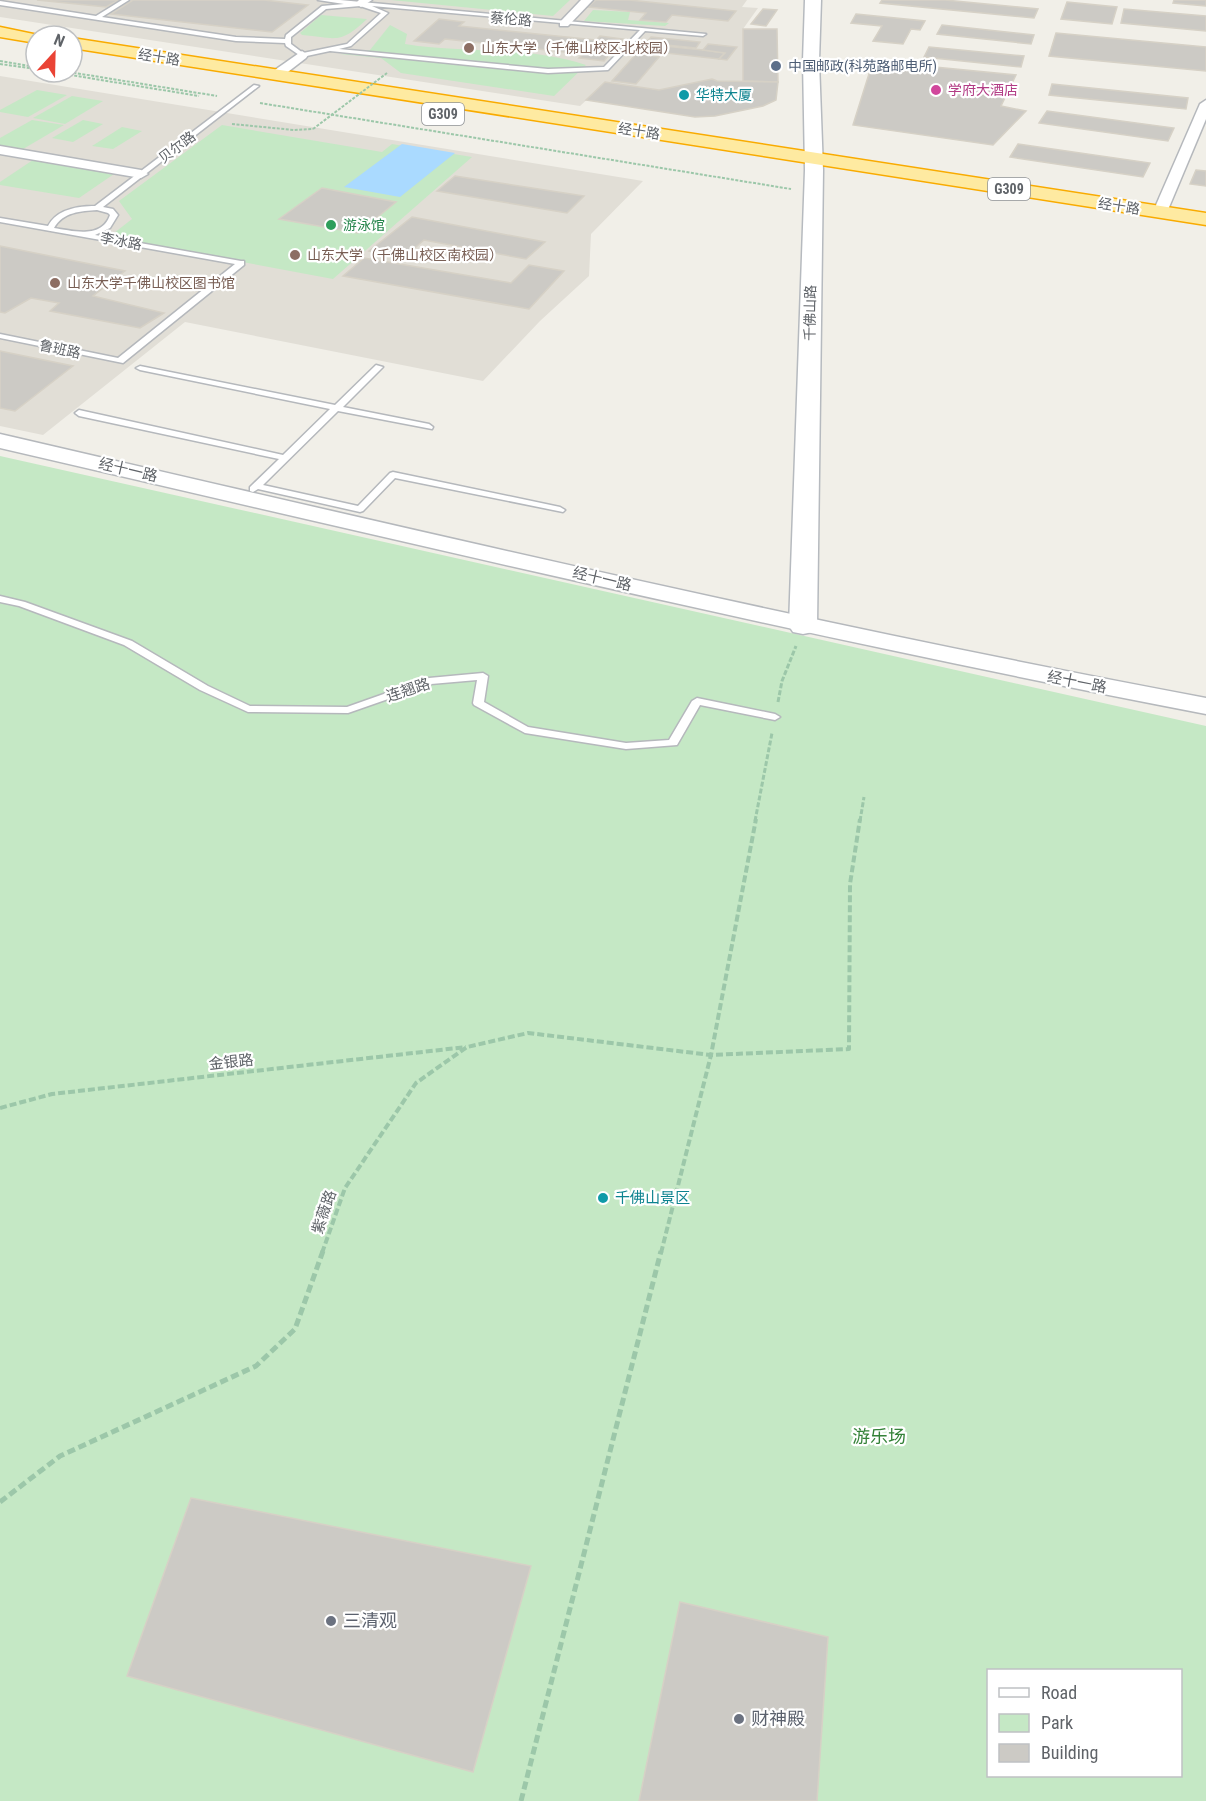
<svg xmlns="http://www.w3.org/2000/svg" width="1206" height="1801" viewBox="0 0 1206 1801" font-family="'Roboto Condensed','Noto Sans SC',sans-serif">
	<rect width="100%" height="100%" fill="#f1efe8"/>
	<g fill="#e1ded6">
		<polygon points="0,0 747,0 742,7 758,8 743,29 743,81 717,81 712,79 659,90 606,82 580,106 0,17"/>
		<polygon points="0,76 643,181 591,234 589,276 540,321 483,381 185,322 43,435 0,426"/>
	</g>
	<g fill="#c5e8c5" fill-rule="evenodd">
		<polygon points="391,0 570,0 553,16"/>
		<polygon points="593,10 630,12 628,20 669,23 665,26 584,21"/>
		<path d="M 321,15 L 367,19 C 339,45 338,38 302,35 L 300,33 Z"/>
		<path d="M 390,25 L 407,34 L 405,44 C 465,54 527,45 586,65 L 554,96 L 401,73 L 381,58 L 340,54 L 370,50 Z"/>
		<polygon points="37,90 67,95 28,117 0,112 0,110"/>
		<polygon points="72,96 103,101 65,124 33,118"/>
		<polygon points="32,120 64,125 23,149 0,145 0,138"/>
		<polygon points="83,120 103,124 73,142 52,138"/>
		<polygon points="222,125 382,152 392,144 472,157 333,279 109,237 132,219 119,201"/>
		<polygon points="122,127 142,131 113,149 92,146"/>
		<polygon points="33,160 114,174 79,198 0,185 0,182"/>
		<path d="M 0,456 L 1206,726 L 1206,1801 L 0,1801 ZM 988,1670 L 1180,1670 L 1180,1776 L 988,1776 Z"/>
	</g>
	<polygon fill="#aadaff" points="402,144 455,153 400,197 344,187"/>
	<g fill="#cccac5" stroke="#d6d1c6" stroke-width="1.5">
		<polygon points="37,0 119,0 106,7"/>
		<polygon points="133,0 264,0 308,5 272,32 111,14"/>
		<polygon points="596,0 629,0 736,11 728,21 672,15 666,22 640,20 646,13 588,7"/>
		<polygon points="882,0 945,0 1038,9 1034,18 880,3"/>
		<polygon points="1174,0 1206,0 1206,6 1173,3"/>
		<polygon points="1067,2 1117,7 1112,24 1061,19"/>
		<polygon points="763,9 777,10 766,26 751,24"/>
		<polygon points="1124,9 1206,16 1206,31 1121,23"/>
		<polygon points="856,14 925,21 920,30 911,29 903,44 873,41 882,26 851,23"/>
		<polygon points="439,19 464,22 459,26 596,40 600,36 623,39 604,61 579,58 583,54 445,39 439,44 414,41"/>
		<polygon points="942,25 1034,35 1031,44 937,34"/>
		<polygon points="743,29 777,29 778,82 743,81"/>
		<polygon points="1056,33 1206,47 1206,71 1049,56"/>
		<polygon points="651,37 700,42 696,48 646,43"/>
		<polygon points="645,44 703,50 725,53 719,59 639,50"/>
		<polygon points="708,44 737,47 727,60 719,59 725,53 703,50"/>
		<polygon points="929,47 1024,56 1021,67 924,57"/>
		<polygon points="637,53 659,57 636,84 612,81"/>
		<polygon points="873,61 1016,75 1001,106 1026,111 993,145 853,125"/>
		<polygon points="712,79 717,81 778,82 776,100 763,106 715,116 695,117 586,100 605,82 659,90"/>
		<polygon points="1052,84 1188,98 1186,109 1049,95"/>
		<polygon points="1047,111 1174,128 1168,141 1039,123"/>
		<polygon points="1018,144 1150,163 1143,177 1010,157"/>
		<polygon points="1196,170 1206,171 1206,186 1190,184"/>
		<polygon points="455,176 584,196 567,213 437,191"/>
		<polygon points="322,188 396,202 358,233 279,219"/>
		<polygon points="412,217 545,242 526,259 424,240 403,258 369,251"/>
		<polygon points="0,246 125,271 93,296 164,313 140,328 50,311 59,303 31,298 5,313 0,312"/>
		<polygon points="364,258 511,283 529,265 564,271 529,309 343,276"/>
		<polygon points="0,351 73,366 15,411 0,408"/>
		<polygon points="191,1498 531,1566 473,1772 127,1676"/>
		<polygon points="680,1602 828,1637 817,1801 639,1801"/>
	</g>
	<g fill="none" stroke-linecap="round" stroke-linejoin="round">
		<g stroke="#b5b8bc" stroke-width="3">
			<g id="service">
				<path d="M 122,0 L 129,0 L 102,17 L 236,37 L 285,39 L 286,35 L 322,6 L 344,4 L 318,0 L 340,0 L 706,34 L 703,36 L 645,31 L 608,70 L 548,73 L 330,51 L 302,57 L 286,46 L 285,43 L 236,41 L 0,5 L 0,1 L 96,16 ZM 360,6 L 381,13 L 347,44 L 303,53 L 291,44 L 291,37 L 326,9 ZM 372,6 L 640,30 L 604,67 L 548,69 L 339,49 L 351,46 L 388,13 Z"/>
				<path d="M 254,85 L 259,86 L 103,207 L 113,209 L 118,215 L 110,228 L 95,235 L 241,261 L 244,261 L 244,265 L 123,363 L 0,338 L 0,334 L 118,358 L 235,264 L 0,222 L 0,218 L 48,226 C 57,209 78,206 95,206 ZM 97,210 L 108,213 L 110,215 C 102,239 73,231 54,228 C 63,212 81,211 97,210 Z"/>
				<polygon points="376,365 383,367 343,407 429,424 433,427 432,429 338,411 263,485 358,506 390,473 393,472 560,507 565,510 563,512 395,478 363,511 360,512 258,489 253,492 250,491 250,487 279,459 79,416 75,413 79,410 283,455 330,409 140,370 136,368 140,366 335,405"/>
				<polygon points="0,596 25,602 132,641 208,686 250,706 347,707 429,678 483,673 488,676 484,702 528,727 626,743 669,740 692,701 697,698 775,714 780,717 775,720 700,705 677,745 626,749 525,733 474,705 473,703 477,680 431,684 348,713 248,712 200,690 124,645 19,606 0,602"/>
			</g>
		</g>
		<g stroke="#b5b8bc" stroke-width="3">
			<g id="minor">
				<polygon points="359,0 372,0 361,7 355,4"/>
				<polygon points="581,0 593,0 568,26 560,26 560,22"/>
				<polygon points="302,51 308,55 306,58 280,78 272,78 272,72"/>
				<polygon points="1206,100 1206,119 1167,212 1160,216 1155,215 1153,212 1200,104"/>
				<polygon points="0,146 141,170 148,174 141,178 0,154"/>
			</g>
		</g>
		<g stroke="#b5b8bc" stroke-width="3">
			<path id="tertiary" d="M 0,434 C 401,527 801,622 1206,698 L 1206,714 C 801,636 401,541 0,448 Z"/>
		</g>
		<g stroke="#b6babf" stroke-width="3">
			<polygon id="secondary" points="805,0 821,0 819,61 823,170 817,626 813,632 803,634 793,632 789,626 805,170 803,61"/>
		</g>
		<g stroke="#f9ab00" stroke-width="3">
			<g id="trunk">
				<polygon points="0,27 43,36 36,36 36,43 0,37"/>
				<polygon points="72,38 1206,213 1206,225 72,48"/>
			</g>
		</g>
		<g stroke="#9cc7a9" stroke-width="2" stroke-dasharray="3 1.5" stroke-linecap="butt">
			<polyline points="0,61 36,67"/>
			<polyline points="0,64 36,69"/>
			<polyline points="52,72 199,96"/>
			<polyline points="69,72 217,96"/>
			<polyline points="260,103 791,189"/>
			<polyline points="232,124 294,130 313,129"/>
		</g>
		<g stroke="#9cc7a9" stroke-width="3" stroke-dasharray="5 2" stroke-linecap="butt">
			<polyline points="778,702 782,681 796,646"/>
			<polyline points="755,821 772,733"/>
			<polyline points="860,821 864,797"/>
		</g>
		<g stroke="#9cc7a9" stroke-width="4" stroke-dasharray="7 3" stroke-linecap="butt">
			<polyline points="0,1108 52,1094 466,1047"/>
			<polyline points="322,1253 345,1188 416,1083 467,1047 528,1033 711,1055 849,1049 850,884 860,819"/>
			<polyline points="661,1253 711,1055 756,819"/>
		</g>
		<g stroke="#9cc7a9" stroke-width="5" stroke-dasharray="8 4" stroke-linecap="butt">
			<polyline points="0,1502 60,1456 256,1366 295,1329 323,1251"/>
			<polyline points="521,1801 661,1251"/>
		</g>
		<use href="#service" fill="#fff" fill-rule="evenodd"/>
		<use href="#minor" fill="#fff" fill-rule="evenodd"/>
		<use href="#tertiary" fill="#fff" fill-rule="evenodd"/>
		<use href="#secondary" fill="#fff" fill-rule="evenodd"/>
		<use href="#trunk" fill="#feeaa1" fill-rule="evenodd"/>
		<polyline stroke="#9cc7a9" stroke-width="2" stroke-dasharray="3 1.5" stroke-linecap="butt" points="313,129 387,73"/>
	</g>
	<g fill="#8d6e63" stroke="#fff" stroke-width="2">
		<circle cx="469" cy="48" r="6"/>
		<circle cx="295" cy="255" r="6"/>
		<circle cx="55" cy="283" r="6"/>
	</g>
	<circle fill="#5c6f8a" stroke="#fff" stroke-width="2" cx="776" cy="66" r="6"/>
	<circle fill="#d1479c" stroke="#fff" stroke-width="2" cx="936" cy="90" r="6"/>
	<g fill="#0f9aa8" stroke="#fff" stroke-width="2">
		<circle cx="684" cy="95" r="6"/>
		<circle cx="603" cy="1198" r="6"/>
	</g>
	<circle fill="#2e9e5b" stroke="#fff" stroke-width="2" cx="331" cy="225" r="6"/>
	<g fill="#6b7280" stroke="#fff" stroke-width="2">
		<circle cx="331" cy="1621" r="6"/>
		<circle cx="739" cy="1719" r="6"/>
	</g>
	<g text-anchor="middle" stroke-width="4.5" stroke-linejoin="round" paint-order="stroke">
		<g font-size="14" fill="#5f6368" stroke="#fff">
			<text transform="translate(511 19) rotate(5)" y="5">蔡伦路</text>
			<text transform="translate(159 57) rotate(9)" y="5">经十路</text>
			<text transform="translate(639 131) rotate(9)" y="5">经十路</text>
			<text transform="translate(177 147) rotate(-37)" y="5">贝尔路</text>
			<text transform="translate(1119 206) rotate(9)" y="5">经十路</text>
			<text transform="translate(121 241) rotate(10)" y="5">李冰路</text>
			<text transform="translate(810 313) rotate(-89)" y="5">千佛山路</text>
			<text transform="translate(60 349) rotate(12)" y="5">鲁班路</text>
		</g>
		<g font-size="14" fill="#785e54" stroke="#fff" text-anchor="start">
			<text x="481" y="53">山东大学（千佛山校区北校园）</text>
			<text x="307" y="260">山东大学（千佛山校区南校园）</text>
			<text x="67" y="288">山东大学千佛山校区图书馆</text>
		</g>
		<g font-size="14" fill="#4e5e75" stroke="#fff" text-anchor="start">
			<text x="788" y="71">中国邮政(科苑路邮电所)</text>
		</g>
		<g font-size="14" fill="#b23c85" stroke="#fff" text-anchor="start">
			<text x="948" y="95">学府大酒店</text>
		</g>
		<g font-size="14" fill="#0d838f" stroke="#fff" text-anchor="start">
			<text x="696" y="100">华特大厦</text>
		</g>
		<g fill="#fff" stroke="#8f9295" stroke-width="1.5">
			<rect x="422" y="103" width="42" height="22" rx="4.5"/>
			<rect x="988" y="178" width="42" height="22" rx="4.5"/>
		</g>
		<g font-size="14" font-weight="bold" fill="#5f6368">
			<text x="443" y="119">G309</text>
			<text x="1009" y="194">G309</text>
		</g>
		<g font-size="14" fill="#27864d" stroke="#fff" text-anchor="start">
			<text x="343" y="230">游泳馆</text>
		</g>
		<g font-size="15" fill="#5f6368" stroke="#fff">
			<text transform="translate(128 470) rotate(13)" y="5">经十一路</text>
			<text transform="translate(602 579) rotate(13)" y="5">经十一路</text>
			<text transform="translate(1077 682) rotate(11)" y="5">经十一路</text>
			<text transform="translate(408 690) rotate(-18)" y="5">连翘路</text>
			<text transform="translate(231 1062) rotate(-6)" y="5">金银路</text>
			<text transform="translate(324 1212) rotate(-71)" y="5">紫薇路</text>
		</g>
		<g font-size="15" fill="#0d838f" stroke="#fff" text-anchor="start">
			<text x="615" y="1203">千佛山景区</text>
		</g>
		<g font-size="18" fill="#348238" stroke="#fff">
			<text x="879" y="1443">游乐场</text>
		</g>
		<g font-size="18" fill="#5b616d" stroke="#fff" text-anchor="start">
			<text x="343" y="1627">三清观</text>
			<text x="751" y="1725">财神殿</text>
		</g>
	</g>
	<rect x="987" y="1669" width="195" height="108" fill="#ffffff" stroke="#bfc1c3" stroke-width="1.5"/>
	<rect x="999" y="1688" width="30" height="9" fill="#ffffff" stroke="#bfc1c3" stroke-width="1.5"/>
	<text x="1041" y="1699" font-size="18" fill="#5f6368">Road</text>
	<rect x="999" y="1714" width="30" height="18" fill="#c5e8c5" stroke="#bfc1c3" stroke-width="1.5"/>
	<text x="1041" y="1729" font-size="18" fill="#5f6368">Park</text>
	<rect x="999" y="1744" width="30" height="18" fill="#cccac5" stroke="#bfc1c3" stroke-width="1.5"/>
	<text x="1041" y="1759" font-size="18" fill="#5f6368">Building</text>
	<g transform="translate(54 54) rotate(22)"><circle r="28" fill="#ffffff" stroke="#bfc1c3" stroke-width="1.5"/>
	<path d="M0-4.5L10 22L0 15L-10 22Z" fill="#ea4335"/>
	<text y="-9" font-size="16" font-weight="bold" text-anchor="middle" fill="#5f6368">N</text>
	</g>
</svg>
